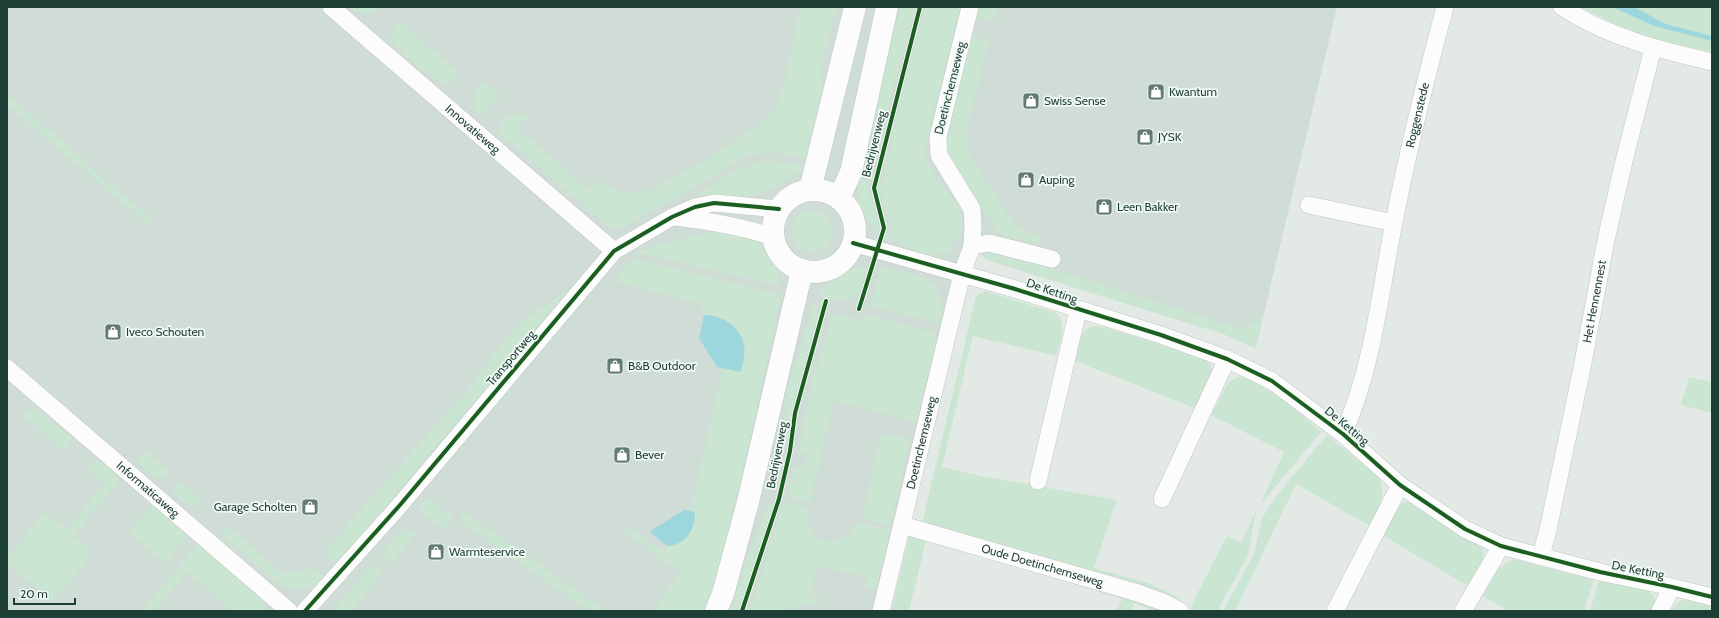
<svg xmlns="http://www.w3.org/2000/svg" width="1719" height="618" viewBox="0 0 1719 618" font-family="Cabin,sans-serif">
	<rect width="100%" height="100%" fill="#e3eae6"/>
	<polygon fill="#d0dcd6" points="7,7 1337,7 1256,347 1254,348 1224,334 1003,265 971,250 877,611 7,611"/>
	<g fill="#cae5d1">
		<path d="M 350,7 L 380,7 C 369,18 361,16 350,7 Z"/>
		<path d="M 800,7 L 836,7 L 822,64 L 822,87 L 806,158 L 771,152 L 745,156 L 676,199 L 641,216 L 624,227 L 609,227 L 604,223 L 498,132 C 500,118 516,108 528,117 L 518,129 L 590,191 L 600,179 C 614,191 628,198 644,188 L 648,193 C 672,178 766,128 776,107 C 788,79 793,38 800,7 Z"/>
		<polygon points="902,7 915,7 873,161 853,157 870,90"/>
		<polygon points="925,7 960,7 924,154 940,183 958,204 963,222 960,234 949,252 929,256 886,237 890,225 882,200 881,186 903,90"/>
		<polygon points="979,7 996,7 993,21 976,17"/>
		<polygon points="1580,7 1612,7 1654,26 1712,40 1712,52 1648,38 1633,32 1633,30 1627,28 1627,30"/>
		<polygon points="1634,7 1712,7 1712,36 1666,24"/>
		<path d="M 399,21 L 460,73 C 456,77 453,82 447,83 C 434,85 405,54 394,44 C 388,35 393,28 399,21 Z"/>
		<polygon points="971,36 989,40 966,134 969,154 1013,223 1024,232 1040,236 1038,244 1007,237 998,232 947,155 947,136"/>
		<path d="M 484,80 L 501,95 L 482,116 L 474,112 C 473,99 475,91 484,80 Z"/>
		<polygon points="7,95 81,157 87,165 153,220 148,224 7,105"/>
		<polygon points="765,160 806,166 789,178 744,201 696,195 731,172"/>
		<path d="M 860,178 L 865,180 L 869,185 L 871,204 L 879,222 L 878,231 C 863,219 852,198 860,178 Z"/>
		<circle cx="812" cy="231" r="20"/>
		<path d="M 713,232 C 753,235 776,241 780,286 L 637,252 L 675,240 Z"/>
		<path d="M 986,252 L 1069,274 L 1239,328 C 1251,328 1259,321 1264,311 L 1256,347 L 1254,348 L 1224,334 L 1194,325 L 990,261 L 984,257 Z"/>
		<path d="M 633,259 L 781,295 L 744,465 L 716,578 L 703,611 L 653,611 L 680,572 L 624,532 L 628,527 L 664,552 L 668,544 L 687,526 L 723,368 L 740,371 C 741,364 746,354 745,346 C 743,330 719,315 704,315 L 700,303 L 614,281 Z"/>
		<path d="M 867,267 C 861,286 859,305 834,299 C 829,298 823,297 819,294 C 830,277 848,269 867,267 Z"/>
		<path d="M 882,268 C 919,275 948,276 941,324 L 870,306 Z"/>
		<polygon points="570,288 339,561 332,561 323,553 477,379 475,377 520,323"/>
		<path d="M 985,291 L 1056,313 C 1068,325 1060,342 1056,356 L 973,336 L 942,467 L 981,476 L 1117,500 L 1094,568 L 1148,583 L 1180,598 L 1177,604 L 922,523 L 976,296 Z"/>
		<polygon points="814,303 819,311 792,411 786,446 783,446 786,393"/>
		<path d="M 837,314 L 865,321 L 867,315 L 932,332 L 936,334 L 937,339 L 916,422 L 834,401 L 810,503 L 787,497 L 795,466 L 804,468 L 807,454 L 800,452 C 804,406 818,362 832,317 Z"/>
		<path d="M 1092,326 L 1099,326 L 1199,356 L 1209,363 L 1213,370 L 1212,377 L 1197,409 L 1075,361 C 1078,348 1078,333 1092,326 Z"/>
		<polygon points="1241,376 1247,377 1288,403 1321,432 1260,505 1284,452 1211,415 1229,382"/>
		<polygon points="1689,377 1712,382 1712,413 1681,405"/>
		<polygon points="35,407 72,439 62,450 21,414"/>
		<polygon points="881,433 910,439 891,526 862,519"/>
		<path d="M 1327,435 L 1376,475 C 1389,495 1379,507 1370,526 L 1296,484 L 1235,611 L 1223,611 L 1254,554 L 1262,518 L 1281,490 Z"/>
		<polygon points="146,451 169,471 164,477 156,478 139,464 140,457"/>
		<polygon points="96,458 121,479 73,536 93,553 53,602 7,563 7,558 45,512 67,529 104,484 87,469"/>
		<polygon points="180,481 203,501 194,508 192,508 174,495 175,487"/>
		<polygon points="429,499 453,516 446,530 420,512 419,509"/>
		<path d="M 783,502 L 808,509 C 802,545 844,555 856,522 L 890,530 L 876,590 L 865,587 L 867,577 L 817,566 L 810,596 L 824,600 L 791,608 L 789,611 L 750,611 Z"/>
		<polygon points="1406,502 1412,503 1479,543 1483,548 1483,565 1470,587 1382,535 1399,505"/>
		<polygon points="769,503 773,504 743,602 739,611 730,611 745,564"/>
		<polygon points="152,505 188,536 165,563 129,532"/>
		<polygon points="1256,511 1248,556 1217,611 1191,611 1192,604 1227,536 1241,543"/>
		<polygon points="464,512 467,514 606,611 589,611 459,520"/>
		<path d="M 228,526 L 281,573 L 312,568 L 325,578 C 312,590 297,592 282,586 L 223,536 L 223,532 Z"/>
		<polygon points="404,527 415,535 391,563 380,555"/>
		<polygon points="910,532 973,554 926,541 909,611 891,611"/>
		<polygon points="199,543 266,603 269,611 233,611 187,572 154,611 142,611"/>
		<polygon points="1513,559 1594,580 1584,611 1509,611 1483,596 1498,569"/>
		<polygon points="372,565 382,574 352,611 332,611"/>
		<polygon points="1068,577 1169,611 1154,611 1134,603 1131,611 1117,611 1122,599 1066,581"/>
		<path d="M 1599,581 C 1610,583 1644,586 1651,593 C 1656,599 1655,604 1655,611 L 1590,611 Z"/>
		<polygon points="1687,600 1712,606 1712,611 1671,611 1679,601"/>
	</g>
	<g fill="#9ed6dd">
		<polygon points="1612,7 1634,7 1666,24 1712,36 1712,41 1654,26"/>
		<path d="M 704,315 C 736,316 753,343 740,372 L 717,367 L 699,338 Z"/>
		<path d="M 684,510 L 695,512 C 695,530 686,545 667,546 L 651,533 L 652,530 Z"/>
	</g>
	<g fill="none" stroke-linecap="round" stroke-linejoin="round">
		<g stroke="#c0c7c3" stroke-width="18">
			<g id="minor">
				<path id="s1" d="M 331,7 L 614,251"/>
				<polyline points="970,7 938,137 939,155 972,209 973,227 972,246 989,243 1052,259"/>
				<path d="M 1562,7 C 1607,37 1660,50 1712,62"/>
				<polyline points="1309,205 1394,223"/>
				<path d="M 675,217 C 709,221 741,226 773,237"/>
				<polyline points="853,243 1015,289 1161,335 1227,359 1272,381 1343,434 1400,485 1465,529 1501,546 1600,572 1672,587 1712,597"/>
				<path id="s2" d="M 7,368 L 289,611"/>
				<path id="s3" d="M 1343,434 C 1373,368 1380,293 1394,222 C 1408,150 1426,78 1445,7"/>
				<polyline points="1038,481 1078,310"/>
				<polyline points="1162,499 1227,359"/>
				<path id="s4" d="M 902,525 L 1138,593 L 1163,602 L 1180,611"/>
				<path id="s5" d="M 1541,556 L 1548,530 L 1582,368 L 1606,240 L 1623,165 L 1653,48"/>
				<polyline points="305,611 400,505 614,251 672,217 695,207 714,203 779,209"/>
				<path id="s6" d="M 881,611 L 962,274 L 972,246"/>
				<polyline points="1335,611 1400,485"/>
				<polyline points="1463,611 1501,546"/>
				<polyline points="1660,611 1672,587"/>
			</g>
		</g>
		<g stroke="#bec8c3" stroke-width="23">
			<g id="secondary">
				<polyline points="810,190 855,7"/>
				<circle cx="814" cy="231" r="41"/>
				<polyline points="839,198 851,172 887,7"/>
				<polyline points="716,611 723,594 748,502 802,270"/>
			</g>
		</g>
		<use href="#minor" stroke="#fbfcfb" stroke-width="17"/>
		<use href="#secondary" stroke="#fbfcfb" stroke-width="22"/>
		<g stroke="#f1f9f4" stroke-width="6">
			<g id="cycleway">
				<polyline points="853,243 1015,289 1161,335 1227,359 1272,381 1343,434 1400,485 1465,529 1501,546 1600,572 1672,587 1712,597"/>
				<polyline points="859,309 884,228 874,188 920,7"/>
				<polyline points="305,611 400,505 614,251 672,217 695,207 714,203 779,209"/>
				<polyline points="742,611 779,499 790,451 795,413 826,301"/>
			</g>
		</g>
		<use href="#cycleway" stroke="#1b5e20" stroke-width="4"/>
	</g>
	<defs>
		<g id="shop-square" transform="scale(0.9)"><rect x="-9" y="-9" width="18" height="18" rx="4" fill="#637b73" stroke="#f1f9f4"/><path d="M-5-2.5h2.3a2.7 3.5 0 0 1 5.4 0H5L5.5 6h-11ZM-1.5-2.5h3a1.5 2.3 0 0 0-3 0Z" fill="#fff"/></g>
	</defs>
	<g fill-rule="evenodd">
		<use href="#shop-square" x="1156" y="92"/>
		<use href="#shop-square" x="1031" y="101"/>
		<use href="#shop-square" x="1145" y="137"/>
		<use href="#shop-square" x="1026" y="180"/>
		<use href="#shop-square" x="1104" y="207"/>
		<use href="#shop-square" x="113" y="332"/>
		<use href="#shop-square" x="615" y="366"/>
		<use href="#shop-square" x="622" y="455"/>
		<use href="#shop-square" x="310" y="507"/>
		<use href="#shop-square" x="436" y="552"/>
	</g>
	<g text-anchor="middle" stroke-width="3.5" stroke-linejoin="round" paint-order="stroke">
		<g font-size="12" fill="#1e3f35" stroke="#f1f9f4">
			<text transform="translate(950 88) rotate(-76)" y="4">Doetinchemseweg</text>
			<text dy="4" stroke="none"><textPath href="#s3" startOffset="328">Roggenstede</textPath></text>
			<text dy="4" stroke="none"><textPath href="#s1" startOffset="187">Innovatieweg</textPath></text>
			<text transform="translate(874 144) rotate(-76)" y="4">Bedrijvenweg</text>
			<text transform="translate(1052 291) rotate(19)" y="4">De Ketting</text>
			<text dy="4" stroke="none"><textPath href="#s5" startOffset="260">Het Hennennest</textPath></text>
			<text transform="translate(511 358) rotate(-50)" y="4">Transportweg</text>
			<text transform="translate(1347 426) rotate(39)" y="4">De Ketting</text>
			<text dy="4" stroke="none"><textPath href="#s6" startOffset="173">Doetinchemseweg</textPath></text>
			<text transform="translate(777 455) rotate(-79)" y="4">Bedrijvenweg</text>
			<text dy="4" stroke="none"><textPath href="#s2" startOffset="186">Informaticaweg</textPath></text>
			<text dy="4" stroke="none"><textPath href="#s4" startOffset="146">Oude Doetinchemseweg</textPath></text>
			<text transform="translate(1638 570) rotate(11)" y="4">De Ketting</text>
		</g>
		<g font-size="12" fill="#1e3f35" stroke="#f1f9f4" text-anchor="start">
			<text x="1169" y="96">Kwantum</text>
			<text x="1044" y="105">Swiss Sense</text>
			<text x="1158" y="141">JYSK</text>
			<text x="1039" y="184">Auping</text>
			<text x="1117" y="211">Leen Bakker</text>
			<text x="126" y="336">Iveco Schouten</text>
			<text x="628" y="370">B&amp;B Outdoor</text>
			<text x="635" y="459">Bever</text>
			<text x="297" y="511" text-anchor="end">Garage Scholten</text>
			<text x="449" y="556">Warmteservice</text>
		</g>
	</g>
	<rect width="1719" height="618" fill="none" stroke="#1e3f35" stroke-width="16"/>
	<path d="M14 598v6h61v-6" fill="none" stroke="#1e3f35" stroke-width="2"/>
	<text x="20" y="598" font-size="12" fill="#1e3f35" stroke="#f1f9f4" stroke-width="3" paint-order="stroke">20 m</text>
</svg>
